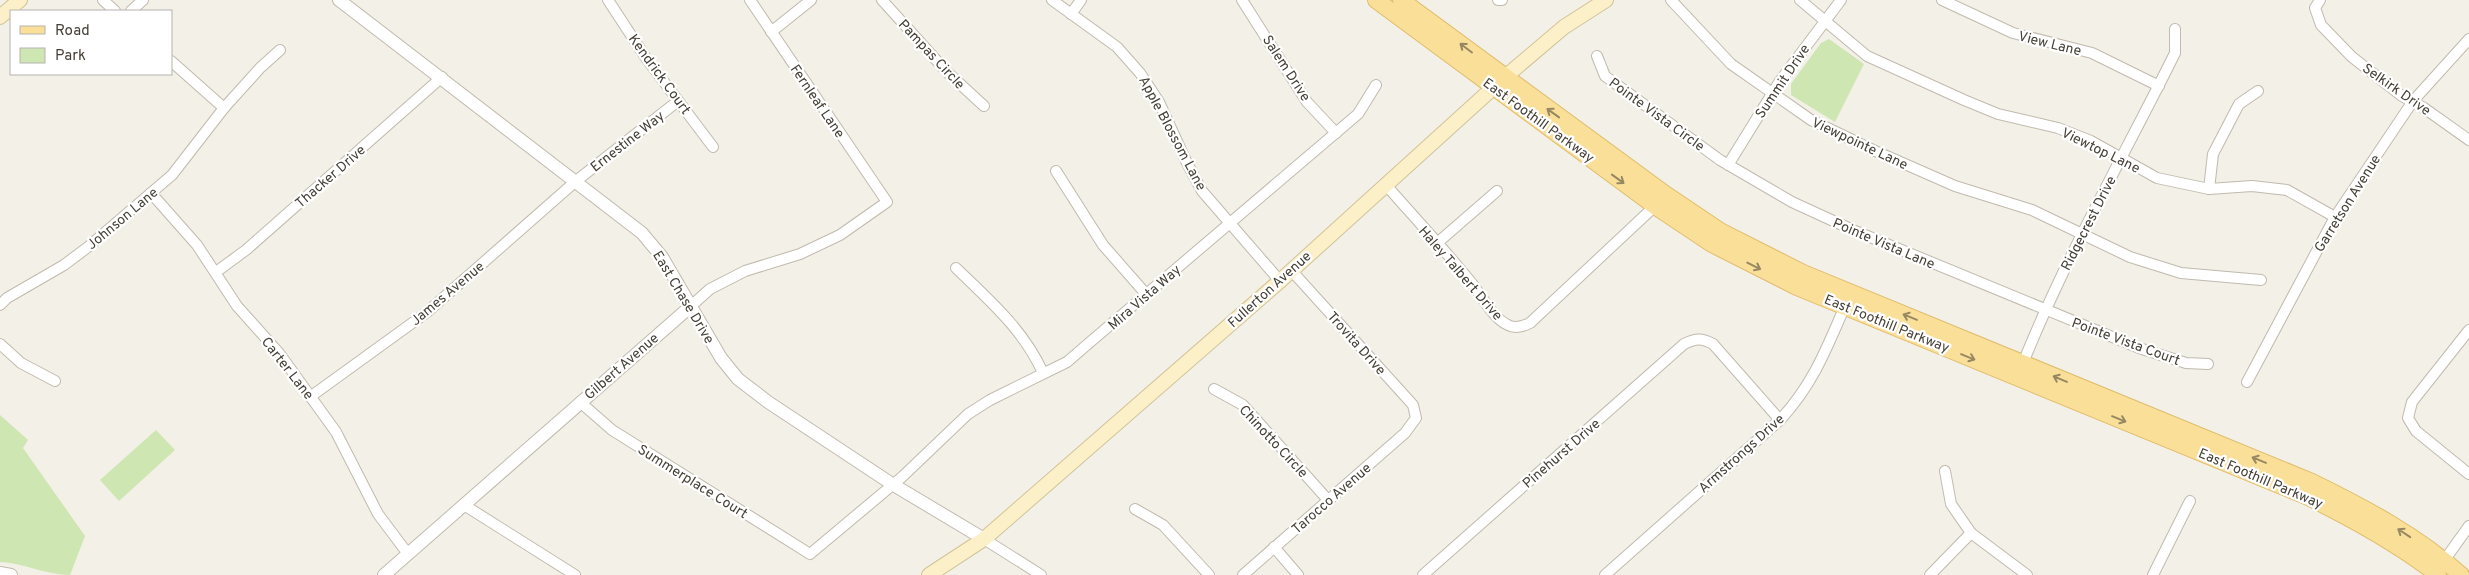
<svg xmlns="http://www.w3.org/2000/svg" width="2469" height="575" viewBox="0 0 2469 575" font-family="Overpass,sans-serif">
	<rect width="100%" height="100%" fill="#f3f0e8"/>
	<g fill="#cee6b2">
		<polygon points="1829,39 1864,64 1835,122 1791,95 1791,84 1821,43"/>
		<path d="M 0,415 L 28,440 L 23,448 L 85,536 L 70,575 C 46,575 24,563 0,562 Z"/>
		<polygon points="156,430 175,450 119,501 100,480"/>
	</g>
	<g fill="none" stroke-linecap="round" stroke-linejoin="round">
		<g stroke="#c1baad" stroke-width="12">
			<g id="minor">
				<polyline points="103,0 115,11"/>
				<polyline points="608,0 646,58 713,147"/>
				<polyline points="882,0 947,72 984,106"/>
				<polyline points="1052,0 1117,47 1140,73 1159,102 1187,163 1202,191 1280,281"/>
				<polyline points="1242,0 1307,102 1336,133"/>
				<polyline points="1498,0 1502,0"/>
				<polyline points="1671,0 1731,64 1811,120 1873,150 1955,186 2032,210 2130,257 2181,273 2261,280"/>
				<polyline points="1800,0 1867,56 1964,100 1998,114 2058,128 2091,141 2157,178 2209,189 2252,186 2287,190 2335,217"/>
				<polyline points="1942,0 2013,33 2092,53 2159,86"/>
				<polyline points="2320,0 2315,8 2321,25 2352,57 2402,96 2424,108 2469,140"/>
				<polyline points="131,11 143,0"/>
				<polyline points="1071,14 1081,0"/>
				<polyline points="771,32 811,0"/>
				<polyline points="1597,56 1605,76 1720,160 1792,202 1853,230 2139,348 2186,363 2208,364"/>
				<polyline points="171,61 224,108"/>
				<polyline points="1728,165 1780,81 1841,0"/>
				<polyline points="1056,171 1103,245 1146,294"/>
				<path d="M 1386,185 C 1414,217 1443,248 1470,281 C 1481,294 1492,318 1508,325 C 1515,329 1522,327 1530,323 L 1655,206"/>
				<polyline points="2209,189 2213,154 2239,104 2258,91"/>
				<polyline points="151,193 197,245 237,306 279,353 336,432 378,514 408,554"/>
				<polyline points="1436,244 1497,191"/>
				<path d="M 956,268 C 989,300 1024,330 1043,373"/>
				<polyline points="216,272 246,250 442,77"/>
				<polyline points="0,305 7,298 64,265 88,247 172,175 224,108 260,68 280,50"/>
				<polyline points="691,306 710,289 745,271 800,254 840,235 887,202 750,0"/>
				<polyline points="2469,330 2412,402 2408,418 2416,431 2469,474"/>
				<polyline points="0,344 21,363 55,381"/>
				<path d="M 2023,363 C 2066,256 2124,156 2175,53 L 2175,29"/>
				<polyline points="2247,382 2335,217 2413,101 2469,39"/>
				<polyline points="1214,389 1243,405 1328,500"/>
				<polyline points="310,397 426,313 576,181 678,101"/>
				<polyline points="580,402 612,430 810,554 902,477 968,414 990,400 1067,362 1089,343 1358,114 1376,85"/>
				<polyline points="1945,471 1951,504 1971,533 2027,575"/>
				<polyline points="464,505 575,575"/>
				<polyline points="1135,509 1163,525 1209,575"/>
				<polyline points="984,539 1041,575"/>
				<polyline points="1274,547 1298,575"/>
				<polyline points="2441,565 2469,526"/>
				<polyline points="1243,575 1405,433 1416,418 1413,405 1291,270"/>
				<path d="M 1423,575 L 1684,344 C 1696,338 1702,338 1713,344 L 1780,420"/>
				<path d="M 1605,575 L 1780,420 C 1813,384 1826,350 1845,306"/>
				<polyline points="1930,575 1971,533"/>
				<polyline points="2153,575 2190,501"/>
			</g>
		</g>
		<g stroke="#c1baad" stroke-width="14">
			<g id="tertiary">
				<polyline points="339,0 642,233 662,257 721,358 738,379 768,402 892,484 984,539"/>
				<polyline points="0,573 11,575"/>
				<polyline points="384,575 691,306"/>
			</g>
		</g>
		<g stroke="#d1c399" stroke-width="16">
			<g id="secondary">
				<polyline points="0,17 20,0"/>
				<polyline points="929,575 984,539 1280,281 1505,77 1564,27 1606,0"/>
			</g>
		</g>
		<g stroke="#dfbc6a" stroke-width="18">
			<g id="primary">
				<path d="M 1376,0 L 1655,206 L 1712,244 L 1797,287 L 2306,496 C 2353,519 2397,543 2438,575"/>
				<path d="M 1401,0 L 1665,194 L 1720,231 L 1803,273 L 2312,482 C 2365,508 2418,536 2461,575"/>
			</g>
		</g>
		<use href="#minor" stroke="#fff" stroke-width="10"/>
		<use href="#tertiary" stroke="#fff" stroke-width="12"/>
		<use href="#secondary" stroke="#fcf0c8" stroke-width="14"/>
		<use href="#primary" stroke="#fadf99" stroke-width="16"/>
	</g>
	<defs><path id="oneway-shaft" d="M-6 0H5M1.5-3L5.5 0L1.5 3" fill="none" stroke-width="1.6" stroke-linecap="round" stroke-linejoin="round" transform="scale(1.25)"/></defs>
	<g stroke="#978863">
		<use href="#oneway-shaft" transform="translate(1466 48) rotate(-143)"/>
		<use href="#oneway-shaft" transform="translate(1553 113) rotate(-144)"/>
		<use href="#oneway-shaft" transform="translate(1618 179) rotate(36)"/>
		<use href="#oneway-shaft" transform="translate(1754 266) rotate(27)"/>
		<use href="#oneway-shaft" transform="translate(1910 317) rotate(-158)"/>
		<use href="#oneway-shaft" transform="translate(1968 357) rotate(22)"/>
		<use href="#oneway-shaft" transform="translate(2060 379) rotate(-157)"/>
		<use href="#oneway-shaft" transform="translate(2119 419) rotate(22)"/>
		<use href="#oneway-shaft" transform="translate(2259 460) rotate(-158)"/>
		<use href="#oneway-shaft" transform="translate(2404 533) rotate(-146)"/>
	</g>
	<g text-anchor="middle" stroke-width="4.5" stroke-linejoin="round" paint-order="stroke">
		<g font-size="14" fill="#464037" stroke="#fff">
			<text transform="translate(2050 43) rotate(14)" y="5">View Lane</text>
			<text transform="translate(932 54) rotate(47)" y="5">Pampas Circle</text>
			<text transform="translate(1287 68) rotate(57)" y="5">Salem Drive</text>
			<text transform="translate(660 74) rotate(54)" y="5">Kendrick Court</text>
			<text transform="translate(1782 81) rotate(-56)" y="5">Summit Drive</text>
			<text transform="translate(2397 89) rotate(35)" y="5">Selkirk Drive</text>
			<text transform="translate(818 101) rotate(56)" y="5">Fernleaf Lane</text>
			<text transform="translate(1657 114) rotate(36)" y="5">Pointe Vista Circle</text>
			<text transform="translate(1539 120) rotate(36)" y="5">East Foothill Parkway</text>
			<text transform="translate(1173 133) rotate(62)" y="5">Apple Blossom Lane</text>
			<text transform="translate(627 141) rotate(-38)" y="5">Ernestine Way</text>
			<text transform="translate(1860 143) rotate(25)" y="5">Viewpointe Lane</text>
			<text transform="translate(2101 150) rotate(26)" y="5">Viewtop Lane</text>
			<text transform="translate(330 176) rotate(-41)" y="5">Thacker Drive</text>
			<text transform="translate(2347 203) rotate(-58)" y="5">Garretson Avenue</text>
			<text transform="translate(122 218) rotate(-40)" y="5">Johnson Lane</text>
			<text transform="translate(2088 223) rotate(-63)" y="5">Ridgecrest Drive</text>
			<text transform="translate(1884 243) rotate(23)" y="5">Pointe Vista Lane</text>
			<text transform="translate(1461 273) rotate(49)" y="5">Haley Talbert Drive</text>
			<text transform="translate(1269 289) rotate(-42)" y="5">Fullerton Avenue</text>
			<text transform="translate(447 293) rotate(-40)" y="5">James Avenue</text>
			<text transform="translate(684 297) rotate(59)" y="5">East Chase Drive</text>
			<text transform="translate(1144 297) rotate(-41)" y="5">Mira Vista Way</text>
			<text transform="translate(1887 323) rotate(22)" y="5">East Foothill Parkway</text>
			<text transform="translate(2126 341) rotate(20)" y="5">Pointe Vista Court</text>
			<text transform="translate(1357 343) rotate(48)" y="5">Trovita Drive</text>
			<text transform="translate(621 366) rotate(-41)" y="5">Gilbert Avenue</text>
			<text transform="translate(288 368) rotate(52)" y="5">Carter Lane</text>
			<text transform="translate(1274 441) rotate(47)" y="5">Chinotto Circle</text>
			<text transform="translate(1561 453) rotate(-41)" y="5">Pinehurst Drive</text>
			<text transform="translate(1741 453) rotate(-42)" y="5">Armstrongs Drive</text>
			<text transform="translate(2261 478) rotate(23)" y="5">East Foothill Parkway</text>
			<text transform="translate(693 481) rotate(32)" y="5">Summerplace Court</text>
			<text transform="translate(1331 498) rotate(-41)" y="5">Tarocco Avenue</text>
		</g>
	</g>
	<rect x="10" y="10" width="162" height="65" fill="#ffffff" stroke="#b5b3af"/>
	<rect x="20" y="26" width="25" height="8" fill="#fadf99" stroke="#b5b3af"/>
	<text x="55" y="35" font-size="15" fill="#464037">Road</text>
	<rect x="20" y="48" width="25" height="15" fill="#cee6b2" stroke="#b5b3af"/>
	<text x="55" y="60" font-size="15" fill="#464037">Park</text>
</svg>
